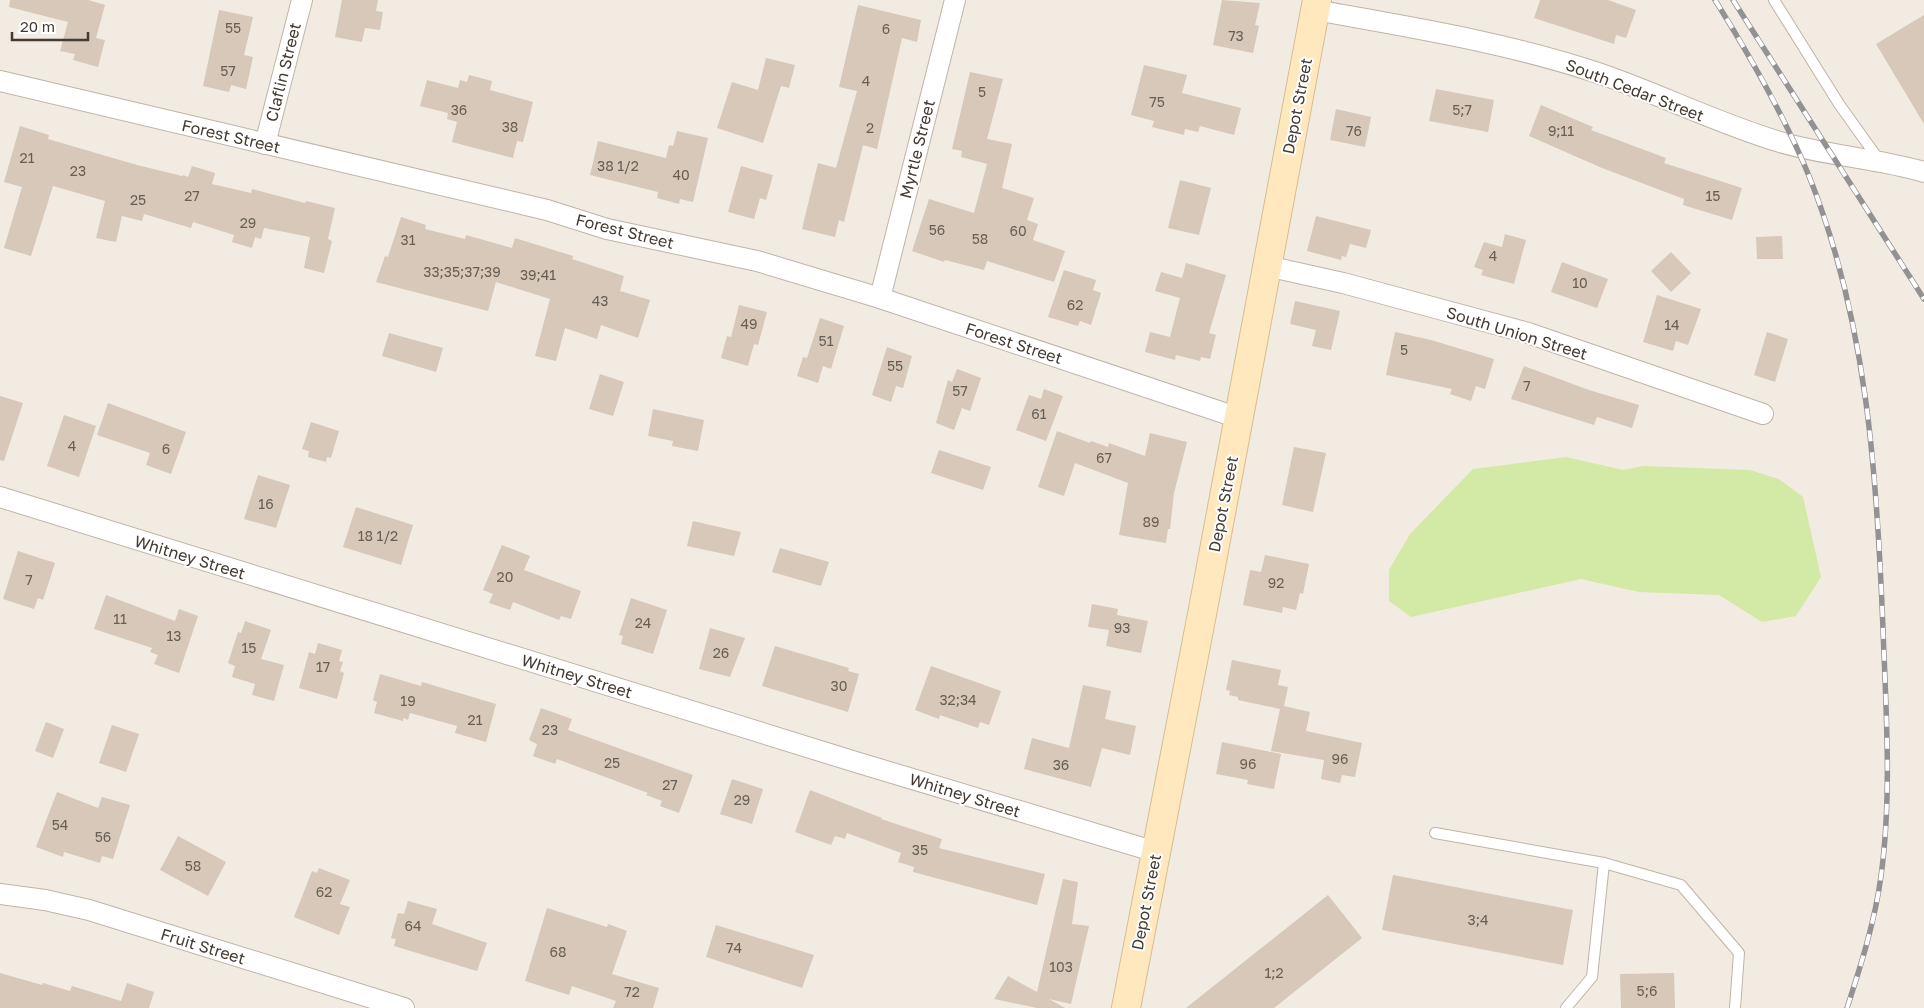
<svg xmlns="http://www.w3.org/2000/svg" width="1924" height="1008" viewBox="0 0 1924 1008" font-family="'Golos Text',sans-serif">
	<rect width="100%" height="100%" fill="#f2ebe1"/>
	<polygon fill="#d3e9a6" points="1566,457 1623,470 1644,466 1750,470 1779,479 1803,497 1821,577 1796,616 1762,622 1719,595 1639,592 1581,579 1411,617 1389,601 1389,570 1410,534 1473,469"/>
	<g fill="#d7c8b9">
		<polygon points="10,0 88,0 105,5 96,38 105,40 98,67 73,60 75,54 60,51 68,22 9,7"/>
		<polygon points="342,0 378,0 376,11 383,12 380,30 365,28 362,42 335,37"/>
		<polygon points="1222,0 1260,3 1255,25 1259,26 1253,53 1213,45"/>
		<polygon points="1540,0 1608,0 1636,10 1626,38 1616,35 1614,44 1534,18"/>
		<polygon points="858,5 921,20 917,42 902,38 877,149 863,145 844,222 839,220 835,237 802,229 818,163 836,168 857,91 839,87"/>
		<polygon points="219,10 253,17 244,55 253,57 246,89 231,85 229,92 203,86"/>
		<polygon points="1924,15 1924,124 1876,44"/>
		<polygon points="766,58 795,65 789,88 781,86 763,143 717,128 732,82 758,90"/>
		<polygon points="1144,65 1187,75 1182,93 1241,108 1234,135 1200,126 1198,132 1185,129 1184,135 1152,127 1154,121 1131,115"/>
		<polygon points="970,72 1003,79 987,139 1012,144 1002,188 1034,198 1027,220 1038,224 1033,240 1065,251 1054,282 987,261 984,270 945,260 944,262 912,251 929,199 974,213 987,164 961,157 962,151 952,149"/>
		<polygon points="469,75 492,81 490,90 533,102 523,142 517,141 513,158 452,142 457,122 447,119 448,113 420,106 427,80 458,88 460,80 467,82"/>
		<polygon points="1436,89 1494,100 1488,132 1429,121"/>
		<polygon points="1541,105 1593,127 1591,130 1666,158 1664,163 1742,188 1732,220 1683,205 1684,199 1602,168 1529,136"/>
		<polygon points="1336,109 1371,117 1365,147 1330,140"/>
		<polygon points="20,126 49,135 48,139 137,165 182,176 183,175 188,177 192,166 215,173 212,184 251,193 252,189 305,203 306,201 335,208 328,239 332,241 324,273 304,268 310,237 264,228 261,239 255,237 252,248 232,242 234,235 193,222 191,228 144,214 142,221 122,216 116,242 96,238 105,201 53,186 31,256 4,248 22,187 4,182"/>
		<polygon points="677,131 708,138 693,202 680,199 679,204 657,198 658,192 590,175 598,141 666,158 669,145 673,146"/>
		<polygon points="741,166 773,175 766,200 760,198 754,219 728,212"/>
		<polygon points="1180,180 1211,188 1199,235 1168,228"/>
		<polygon points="1316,216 1371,230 1366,248 1350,244 1346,257 1342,256 1341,260 1307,251"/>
		<polygon points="401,217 426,225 425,229 465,239 466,235 512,248 515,238 573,256 572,259 624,276 620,291 650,300 638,338 601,325 597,339 565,328 556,361 535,356 550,299 496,282 488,311 376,282 385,256 388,257"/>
		<polygon points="1505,234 1526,240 1514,284 1481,275 1483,270 1474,267 1484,242 1502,247"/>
		<polygon points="1782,236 1783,259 1757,259 1756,237"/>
		<polygon points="1671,252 1691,273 1671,292 1651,271"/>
		<polygon points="1562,262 1608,279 1597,308 1551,292"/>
		<polygon points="1186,263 1226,275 1209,333 1216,335 1210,359 1201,357 1200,361 1176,355 1175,360 1145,352 1150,332 1170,337 1180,298 1155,291 1161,272 1182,278"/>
		<polygon points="1064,270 1096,280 1093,290 1101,293 1091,325 1080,321 1078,326 1048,317"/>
		<polygon points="1657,295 1701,309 1688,345 1676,341 1673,351 1643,342"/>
		<polygon points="1295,301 1340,311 1331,350 1312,346 1316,330 1290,324"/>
		<polygon points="739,305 767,312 758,345 754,344 748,366 721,358 727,336 731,337"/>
		<polygon points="820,318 844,326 831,369 823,366 818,383 797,376 803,357 807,358"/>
		<polygon points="1395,332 1431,340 1494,359 1485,389 1476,386 1471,401 1450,394 1452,389 1386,375"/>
		<polygon points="1767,332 1788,339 1775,382 1754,375"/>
		<polygon points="389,333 443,348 436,372 382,356"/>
		<polygon points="887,347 912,356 903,388 896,386 891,402 872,395"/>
		<polygon points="1524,366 1589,390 1639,405 1632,428 1597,417 1594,425 1511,399"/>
		<polygon points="957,369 981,378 970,411 962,408 954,430 936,423 948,380 952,382"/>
		<polygon points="600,374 624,382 613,416 589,409"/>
		<polygon points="1044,389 1063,396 1046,441 1016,430 1029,395 1041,399"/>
		<polygon points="0,396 23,403 4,461 0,460"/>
		<polygon points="108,403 186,432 171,474 146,465 150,453 97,435"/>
		<polygon points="653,409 704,420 698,451 672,446 673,441 648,436"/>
		<polygon points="64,415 96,426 79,477 47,466"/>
		<polygon points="311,422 339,431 331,458 327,457 326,462 308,457 309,451 302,449"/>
		<polygon points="1057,431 1090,443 1091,441 1108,447 1109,443 1145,456 1150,433 1187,442 1174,493 1170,529 1168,529 1166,543 1119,535 1128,483 1075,463 1064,496 1038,487"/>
		<polygon points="1294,447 1326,453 1313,512 1282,505"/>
		<polygon points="939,450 991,467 983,490 931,473"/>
		<polygon points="258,475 290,485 276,528 244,519"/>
		<polygon points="356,507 413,525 401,565 343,547"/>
		<polygon points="693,521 741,532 734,556 687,546"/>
		<polygon points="502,545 530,556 524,570 581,591 571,619 561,616 559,620 513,602 510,610 489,603 493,594 483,590"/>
		<polygon points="780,548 829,562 821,586 772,572"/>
		<polygon points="18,551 55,563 43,600 38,598 34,609 3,599"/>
		<polygon points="1265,555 1309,564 1303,594 1300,593 1296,610 1283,607 1282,613 1243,605 1250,570 1261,572"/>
		<polygon points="106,595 175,621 179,609 198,616 179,673 154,664 158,655 150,652 152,648 94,629"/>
		<polygon points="631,598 667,610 653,654 621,644 623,636 619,635"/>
		<polygon points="1092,604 1118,609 1117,615 1148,621 1141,653 1106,646 1109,630 1088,627"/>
		<polygon points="245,621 271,630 261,659 284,665 274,701 252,695 255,684 232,677 235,666 228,663 238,632 241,633"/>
		<polygon points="710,628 745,638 730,677 699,669"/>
		<polygon points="318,643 342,650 339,661 343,662 340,671 344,673 337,699 299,688 309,652 315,654"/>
		<polygon points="775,646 849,668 848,671 859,674 848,712 762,686"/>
		<polygon points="1232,660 1281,670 1278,685 1288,687 1284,706 1310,712 1306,731 1362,743 1355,777 1342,775 1340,783 1321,779 1324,760 1271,751 1280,709 1238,700 1238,697 1229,695 1230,691 1226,690"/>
		<polygon points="931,666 1001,691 989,725 980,722 978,728 940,715 939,719 915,710"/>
		<polygon points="380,674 421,686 422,682 496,704 486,742 455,733 457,726 410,713 408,720 403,718 403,721 374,713 377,702 373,700"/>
		<polygon points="1083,685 1111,691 1105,719 1136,726 1130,755 1102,748 1091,787 1024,769 1032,738 1069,748"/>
		<polygon points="541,708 572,719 568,730 693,775 679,813 660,806 662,801 646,795 648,793 557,759 555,764 533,756 537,744 529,740"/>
		<polygon points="46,722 64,729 53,758 35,751"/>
		<polygon points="112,725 139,734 126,772 99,763"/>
		<polygon points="1222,742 1281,754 1274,789 1247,784 1248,780 1216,774"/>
		<polygon points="732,779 763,789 752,824 720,814"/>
		<polygon points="810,790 882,818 881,819 942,839 939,848 1045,874 1037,905 913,872 914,867 898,862 901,853 847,833 845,839 835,836 831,845 795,832"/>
		<polygon points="57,792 98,808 102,797 130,805 113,859 102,856 100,863 64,852 63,857 36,847"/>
		<polygon points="178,836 226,862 208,896 160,870"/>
		<polygon points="319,868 350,880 340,904 350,907 339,935 294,917 312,871 317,873"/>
		<polygon points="1393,875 1573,910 1563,965 1382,930"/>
		<polygon points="1063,879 1078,882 1072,924 1089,926 1071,1004 1049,999 1065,1008 1037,1008 994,999 1008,976 1037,992"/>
		<polygon points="1328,895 1362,938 1274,1008 1186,1008"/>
		<polygon points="408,901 437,909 432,924 487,943 477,971 394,946 396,939 391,938 398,913 404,914"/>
		<polygon points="547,908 607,927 608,924 627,931 612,974 659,988 653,1008 613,1008 616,1001 572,986 569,995 525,981"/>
		<polygon points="716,925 814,955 802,988 706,957"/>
		<polygon points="0,973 42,985 43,983 70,991 72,986 121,1001 127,983 154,992 149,1008 0,1008"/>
		<polygon points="1674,973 1675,1008 1621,1008 1620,974"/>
	</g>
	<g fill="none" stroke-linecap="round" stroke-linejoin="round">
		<g stroke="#c0b4a6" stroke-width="12">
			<g id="lane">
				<polyline points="1774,0 1839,104 1879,160"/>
				<polyline points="1435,833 1604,863 1592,977 1566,1008"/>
				<polyline points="1604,863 1681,885 1739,953 1735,1008"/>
			</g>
		</g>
		<g stroke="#c0b4a6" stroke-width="22">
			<g id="street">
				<path d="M 1315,10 C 1409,27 1504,42 1595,72 C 1658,93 1716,123 1780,142 C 1827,156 1877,158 1924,172"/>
				<polyline points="0,81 547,210 607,229 757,261 880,298 1239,418"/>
				<polyline points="265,144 302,0"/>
				<polyline points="1267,266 1343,283 1528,333 1763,414"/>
				<polyline points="880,298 955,0"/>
				<polyline points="0,497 859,763 1156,852"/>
				<polyline points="0,894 45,900 89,910 404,1008"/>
			</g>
		</g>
		<g stroke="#d8bd8f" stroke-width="30">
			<polyline id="secondary" points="1126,1008 1203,609 1317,0"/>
		</g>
		<use href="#lane" stroke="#fff" stroke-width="10"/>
		<use href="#street" stroke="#fff" stroke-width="20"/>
		<use href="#secondary" stroke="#ffe8be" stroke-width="28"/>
		<g stroke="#929292" stroke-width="5.5">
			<g id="rail">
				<path d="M 1715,0 C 1750,56 1784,115 1809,176 C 1867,321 1877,475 1883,629 C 1886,711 1892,795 1881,876 C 1875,921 1861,965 1847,1008"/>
				<polyline points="1733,0 1924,299"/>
			</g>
		</g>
		<use href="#rail" stroke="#fff" stroke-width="4" stroke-dasharray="11" stroke-linecap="butt"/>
	</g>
	<g text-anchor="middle" stroke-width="4" stroke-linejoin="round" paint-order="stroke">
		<g font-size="14" fill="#685e54">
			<text x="233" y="33">55</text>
			<text x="886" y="34">6</text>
			<text x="1236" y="41">73</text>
			<text x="228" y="76">57</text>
			<text x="866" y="86">4</text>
			<text x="982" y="97">5</text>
			<text x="1157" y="107">75</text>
			<text x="459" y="115">36</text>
			<text x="1462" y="115">5;7</text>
			<text x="510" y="132">38</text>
			<text x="870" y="133">2</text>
			<text x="1354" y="136">76</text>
			<text x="1561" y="136">9;11</text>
			<text x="27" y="163">21</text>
			<text x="618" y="171">38 1/2</text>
			<text x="78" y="176">23</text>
			<text x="681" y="180">40</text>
			<text x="192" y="201">27</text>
			<text x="1713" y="201">15</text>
			<text x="138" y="205">25</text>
			<text x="248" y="228">29</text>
			<text x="937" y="235">56</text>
			<text x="1018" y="236">60</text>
			<text x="980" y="244">58</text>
			<text x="408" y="245">31</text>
			<text x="1493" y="261">4</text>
			<text x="462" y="277">33;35;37;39</text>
			<text x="538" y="280">39;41</text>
			<text x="1580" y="288">10</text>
			<text x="600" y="306">43</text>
			<text x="1075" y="310">62</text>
			<text x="749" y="329">49</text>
			<text x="1672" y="330">14</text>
			<text x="826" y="346">51</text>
			<text x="1404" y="355">5</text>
			<text x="895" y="371">55</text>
			<text x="1527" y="391">7</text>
			<text x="960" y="396">57</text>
			<text x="1039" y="419">61</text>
			<text x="72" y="451">4</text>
			<text x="166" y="454">6</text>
			<text x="1104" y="463">67</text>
			<text x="266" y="509">16</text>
			<text x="1151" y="527">89</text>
			<text x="378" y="541">18 1/2</text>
			<text x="505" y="582">20</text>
			<text x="29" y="585">7</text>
			<text x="1276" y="588">92</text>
			<text x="120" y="624">11</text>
			<text x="643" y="628">24</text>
			<text x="1122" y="633">93</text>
			<text x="174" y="641">13</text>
			<text x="249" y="653">15</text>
			<text x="721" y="658">26</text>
			<text x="323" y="672">17</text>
			<text x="839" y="691">30</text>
			<text x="958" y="705">32;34</text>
			<text x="408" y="706">19</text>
			<text x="475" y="725">21</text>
			<text x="550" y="735">23</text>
			<text x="1340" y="764">96</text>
			<text x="612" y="768">25</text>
			<text x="1248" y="769">96</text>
			<text x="1061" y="770">36</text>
			<text x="670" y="790">27</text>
			<text x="742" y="805">29</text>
			<text x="60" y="830">54</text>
			<text x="103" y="842">56</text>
			<text x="920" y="855">35</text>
			<text x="193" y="871">58</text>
			<text x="324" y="897">62</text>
			<text x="1478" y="925">3;4</text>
			<text x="413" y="931">64</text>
			<text x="734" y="953">74</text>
			<text x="558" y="957">68</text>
			<text x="1061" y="972">103</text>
			<text x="1274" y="978">1;2</text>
			<text x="1647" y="996">5;6</text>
			<text x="632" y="997">72</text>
		</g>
		<g font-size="16" fill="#433a32" stroke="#fff">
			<text transform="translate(283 72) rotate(-76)" y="6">Claflin Street</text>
			<text transform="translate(1635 90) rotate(21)" y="6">South Cedar Street</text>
			<text transform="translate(1297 106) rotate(-79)" y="6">Depot Street</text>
			<text transform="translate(231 136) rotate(13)" y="6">Forest Street</text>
			<text transform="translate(917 149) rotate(-76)" y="6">Myrtle Street</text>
			<text transform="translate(625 231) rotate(14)" y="6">Forest Street</text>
			<text transform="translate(1517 333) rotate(17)" y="6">South Union Street</text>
			<text transform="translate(1014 343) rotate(18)" y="6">Forest Street</text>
			<text transform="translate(1223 504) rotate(-79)" y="6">Depot Street</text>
			<text transform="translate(190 557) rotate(17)" y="6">Whitney Street</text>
			<text transform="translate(577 676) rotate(17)" y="6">Whitney Street</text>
			<text transform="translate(965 795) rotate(17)" y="6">Whitney Street</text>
			<text transform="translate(1146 902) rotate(-79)" y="6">Depot Street</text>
			<text transform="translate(203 946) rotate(17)" y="6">Fruit Street</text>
		</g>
	</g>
	<path d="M12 32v8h76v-8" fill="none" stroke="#433a32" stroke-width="2.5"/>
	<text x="20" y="32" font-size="15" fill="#433a32" stroke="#ffffff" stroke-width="4" paint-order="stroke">20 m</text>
</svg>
